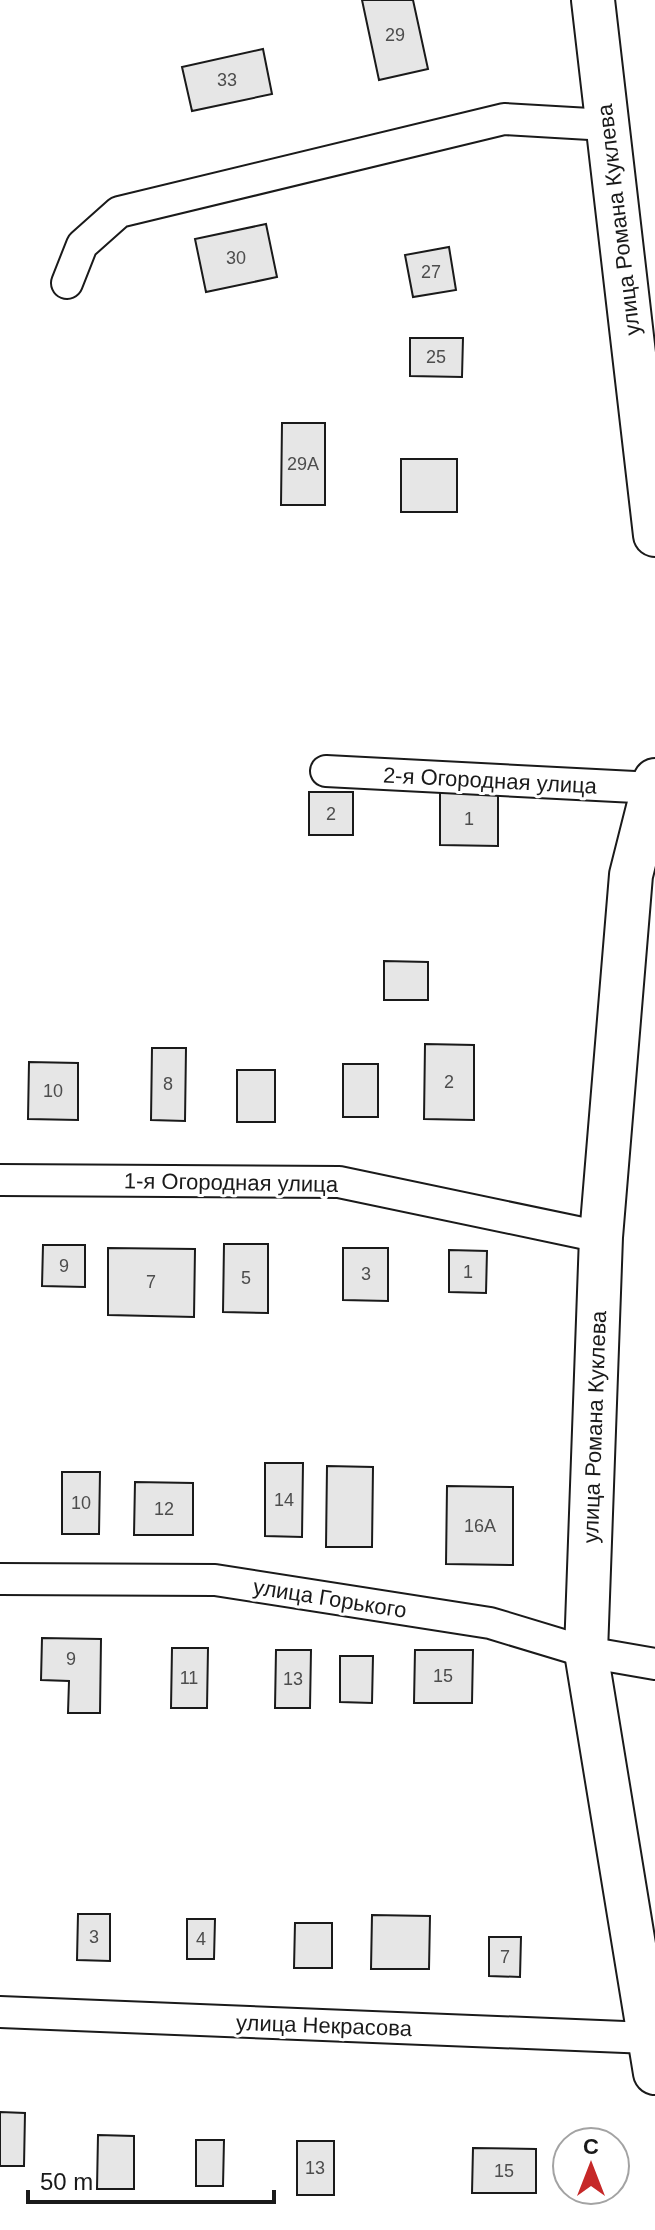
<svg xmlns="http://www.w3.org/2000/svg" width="655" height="2230" viewBox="0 0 655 2230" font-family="Arial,sans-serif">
	<rect width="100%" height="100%" fill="#fff"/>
	<g fill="#e6e6e6" stroke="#1a1a1a" stroke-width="2">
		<polygon points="362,0 413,0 428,69 379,80"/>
		<polygon points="263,49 272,94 192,111 182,67"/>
		<polygon points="266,224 277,277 206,292 195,239"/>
		<polygon points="449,247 456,290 413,297 405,255"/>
		<polygon points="410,338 463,338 462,377 410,376"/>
		<polygon points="282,423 325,423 325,505 281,505"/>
		<rect x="401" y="459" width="56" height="53"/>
		<rect x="309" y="792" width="44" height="43"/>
		<polygon points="440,792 498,792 498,846 440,845"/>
		<polygon points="384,961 428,962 428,1000 384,1000"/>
		<polygon points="425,1044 474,1045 474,1120 424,1119"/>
		<polygon points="152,1048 186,1048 185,1121 151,1120"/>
		<polygon points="29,1062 78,1063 78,1120 28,1119"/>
		<rect x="343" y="1064" width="35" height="53"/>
		<rect x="237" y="1070" width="38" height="52"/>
		<polygon points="224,1244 268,1244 268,1313 223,1312"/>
		<polygon points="43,1245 85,1245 85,1287 42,1286"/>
		<polygon points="108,1248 195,1249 194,1317 108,1315"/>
		<polygon points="343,1248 388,1248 388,1301 343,1300"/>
		<polygon points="449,1250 487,1251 486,1293 449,1292"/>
		<polygon points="265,1463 303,1463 302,1537 265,1536"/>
		<polygon points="327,1466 373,1467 372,1547 326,1547"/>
		<polygon points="62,1472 100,1472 99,1534 62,1534"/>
		<polygon points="135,1482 193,1483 193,1535 134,1535"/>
		<polygon points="447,1486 513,1487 513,1565 446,1564"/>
		<polygon points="42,1638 101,1639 100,1713 68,1713 69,1681 41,1680"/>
		<polygon points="172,1648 208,1648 207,1708 171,1708"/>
		<polygon points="276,1650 311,1650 310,1708 275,1708"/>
		<polygon points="415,1650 473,1650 472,1703 414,1703"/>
		<polygon points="340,1656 373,1656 372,1703 340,1702"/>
		<polygon points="78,1914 110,1914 110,1961 77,1960"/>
		<polygon points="372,1915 430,1916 429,1969 371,1969"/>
		<polygon points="187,1919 215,1919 214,1959 187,1959"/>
		<polygon points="295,1923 332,1923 332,1968 294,1968"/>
		<polygon points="489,1937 521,1937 520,1977 489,1976"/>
		<polygon points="0,2112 25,2113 24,2166 0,2166"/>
		<polygon points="98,2135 134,2136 134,2189 97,2189"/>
		<polygon points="196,2140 224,2140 223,2186 196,2186"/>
		<rect x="297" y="2141" width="37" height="54"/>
		<polygon points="473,2148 536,2149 536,2193 472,2193"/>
	</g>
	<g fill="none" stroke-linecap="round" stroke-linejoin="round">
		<g stroke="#1a1a1a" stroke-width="34">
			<g id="street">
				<polyline points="67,283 82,245 119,212 504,119 607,125"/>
				<polyline points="326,771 655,788"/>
				<polyline points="0,1180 339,1182 601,1237"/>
				<polyline points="0,1579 215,1580 490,1623 586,1652 655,1664"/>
				<polyline points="0,2012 649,2038"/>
			</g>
		</g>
		<g stroke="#1a1a1a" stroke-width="46">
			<g id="secondary">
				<polyline points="593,0 655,535"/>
				<polyline points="655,780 631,875 601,1237 586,1652 655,2073"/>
			</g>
		</g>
		<use href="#street" stroke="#fff" stroke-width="30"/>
		<use href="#secondary" stroke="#fff" stroke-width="42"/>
	</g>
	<g text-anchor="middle" stroke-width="6" stroke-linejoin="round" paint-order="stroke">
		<g font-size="18" fill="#4d4d4d">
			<text x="395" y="41">29</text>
			<text x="227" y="86">33</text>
			<text x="236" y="264">30</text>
			<text x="431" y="278">27</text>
			<text x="436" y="363">25</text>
			<text x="303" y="470">29А</text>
			<text x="331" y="820">2</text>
			<text x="469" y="825">1</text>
			<text x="449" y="1088">2</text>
			<text x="168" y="1090">8</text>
			<text x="53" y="1097">10</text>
			<text x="64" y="1272">9</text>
			<text x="468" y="1278">1</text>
			<text x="366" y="1280">3</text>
			<text x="246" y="1284">5</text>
			<text x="151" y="1288">7</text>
			<text x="284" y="1506">14</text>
			<text x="81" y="1509">10</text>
			<text x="164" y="1515">12</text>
			<text x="480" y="1532">16А</text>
			<text x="71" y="1665">9</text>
			<text x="443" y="1682">15</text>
			<text x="189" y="1684">11</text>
			<text x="293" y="1685">13</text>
			<text x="94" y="1943">3</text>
			<text x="201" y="1945">4</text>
			<text x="505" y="1963">7</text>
			<text x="315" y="2174">13</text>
			<text x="504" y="2177">15</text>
		</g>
		<g font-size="22" fill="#1a1a1a" stroke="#fff">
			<text transform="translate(618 220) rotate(-97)" y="8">улица Романа Куклева</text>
			<text transform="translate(490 780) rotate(3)" y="8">2-я Огородная улица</text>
			<text transform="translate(231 1182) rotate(1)" y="8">1-я Огородная улица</text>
			<text transform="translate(594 1427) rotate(-88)" y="8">улица Романа Куклева</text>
			<text transform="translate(330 1598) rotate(9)" y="8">улица Горького</text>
			<text transform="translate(324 2025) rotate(2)" y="8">улица Некрасова</text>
		</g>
	</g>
	<g transform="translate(591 2166)"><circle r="38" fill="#ffffff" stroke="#a3a3a3" stroke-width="2"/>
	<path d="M0-6L14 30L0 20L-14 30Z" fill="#c62828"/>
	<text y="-12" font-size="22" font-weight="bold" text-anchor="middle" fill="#1a1a1a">С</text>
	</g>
	<path d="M28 2190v12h246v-12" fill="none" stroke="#1a1a1a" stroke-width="4"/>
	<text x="40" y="2190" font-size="24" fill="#1a1a1a" stroke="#ffffff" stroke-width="6" paint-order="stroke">50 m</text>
</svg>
